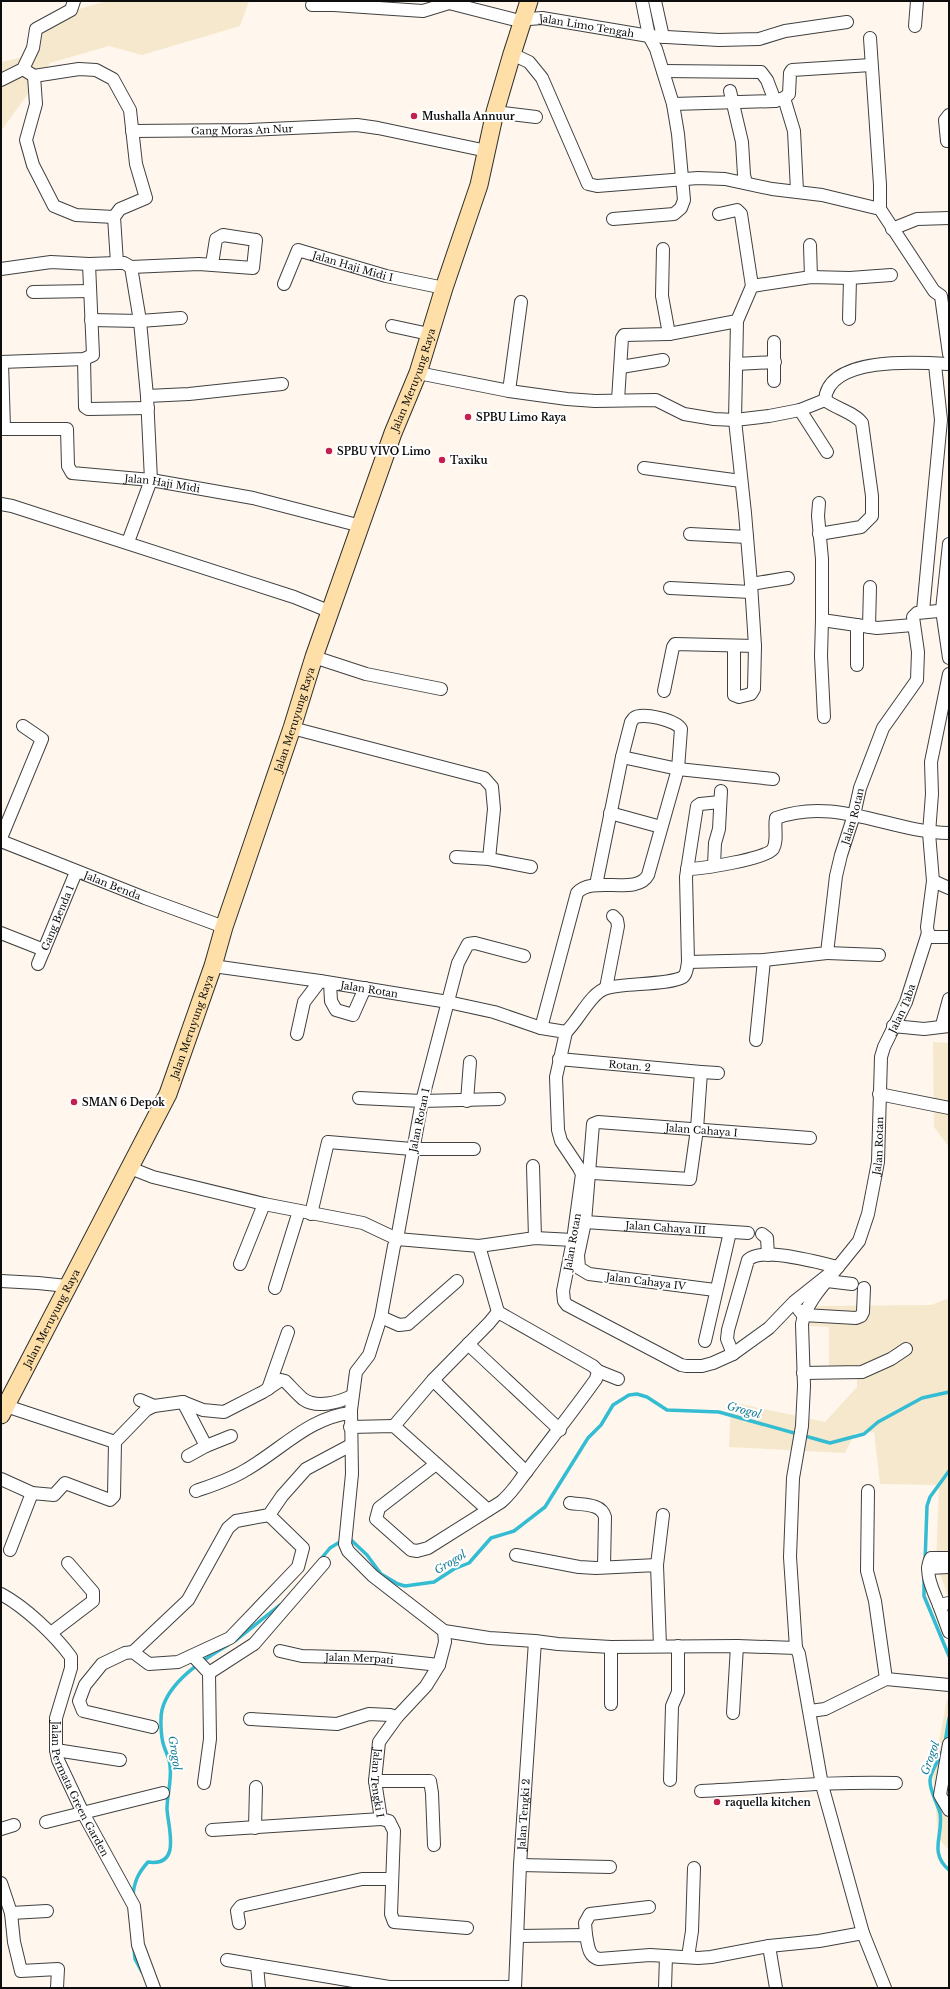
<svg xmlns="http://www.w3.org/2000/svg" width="950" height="1989" viewBox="0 0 950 1989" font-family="'Libre Baskerville',serif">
	<rect width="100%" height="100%" fill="#fff7ed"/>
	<g fill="#f6e8cc">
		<polygon points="106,1 249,1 240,26 142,55 109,46 50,63 1,131 1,62 36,54 36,22"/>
		<polygon points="933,1042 949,1043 949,1147 934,1127"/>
		<polygon points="949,1298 949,1599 936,1563 939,1485 880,1484 874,1432 855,1433 845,1453 729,1447 731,1402 825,1422 857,1387 857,1369 829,1371 829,1327 807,1326 809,1306 931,1305"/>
		<polygon points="947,1699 949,1699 949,1850 938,1838 933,1772"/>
	</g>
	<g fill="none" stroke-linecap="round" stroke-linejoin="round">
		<g stroke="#34bcd2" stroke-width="3.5">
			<polyline points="349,1538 367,1555 381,1574 398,1584 405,1586 434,1582 454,1569 469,1563 491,1538 514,1531 545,1507 588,1438 601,1425 613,1405 629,1395 637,1394 647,1397 667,1410 719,1412 830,1443 864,1434 878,1422 922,1398 949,1392"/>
			<polyline points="320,1560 330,1548 343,1540"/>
			<polyline points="925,1562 927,1506 930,1497 949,1471"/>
			<polyline points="924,1578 924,1596 949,1656"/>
			<polyline points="235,1641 280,1605"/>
			<polyline points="945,1743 949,1718"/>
			<path d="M 942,1752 C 939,1761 930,1771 930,1781 C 930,1792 937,1802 940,1813 C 944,1834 928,1852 949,1870"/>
			<path d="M 133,1896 C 134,1882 138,1873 148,1862 C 182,1867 168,1828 167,1809 C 167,1795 172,1780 170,1766 C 170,1759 165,1751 163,1743 C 161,1735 160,1718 162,1710 C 169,1681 204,1659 228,1645"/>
			<polyline points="134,1948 135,1959 142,1972"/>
		</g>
		<g stroke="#404040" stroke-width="14">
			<g id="minor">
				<polyline points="655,1 663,37"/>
				<path id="s1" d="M 312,5 L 334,5 L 423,11 L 449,3 L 516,20 L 542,18 L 649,36 L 719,40 L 759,39 L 785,31 L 847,22"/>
				<polyline points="915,26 917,1"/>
				<polyline points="870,38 880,185 880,209"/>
				<polyline points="512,54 529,62 542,78 588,184 597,186 698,178 725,179 772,189 822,195 880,209 934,291 941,296 949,354"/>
				<polyline points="23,69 34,76 79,69 96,70 113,79 130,110 136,164 146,198 120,209 114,217 117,263 124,263 131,267 199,264 253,268 256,240 223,235 216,239 212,264"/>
				<polyline points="663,71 761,72 767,80 775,101"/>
				<polyline points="34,76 36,104 26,140 33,165 54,206 76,215 114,217"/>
				<polyline points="1,80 23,69 33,48 36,29 71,10 74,1"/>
				<polyline points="730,91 742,142 744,175 746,183"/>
				<polyline points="784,98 794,131 797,191"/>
				<polyline points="673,104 775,101 784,98 789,94 790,73 792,70 871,65"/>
				<polyline points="495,112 536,117"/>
				<path id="s2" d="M 132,131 L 248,130 L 357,125 L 378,128 L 487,151"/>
				<polyline points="947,141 945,120 949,115"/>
				<polyline points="719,214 737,210 741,214 752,286"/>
				<polyline points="613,219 674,214 681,208 684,200 678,134 673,104 656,49 649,36 642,1"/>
				<polyline points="892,229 917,219 949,218"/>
				<polyline points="810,245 811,277"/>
				<polyline points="663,249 662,296 669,334"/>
				<polyline points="1,269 51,262 89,264 117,263"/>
				<path id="s3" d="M 284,284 L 298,250 L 386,276 L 444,288"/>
				<polyline points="33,292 90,291"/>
				<polyline points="849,319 850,278"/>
				<polyline points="91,320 140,321 181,318"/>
				<polyline points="392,326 429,334"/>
				<polyline points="774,342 774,381"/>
				<polyline points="84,359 85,407 88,409 148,408"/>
				<polyline points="1,362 84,359 93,355 89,264"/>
				<polyline points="2,362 4,429"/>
				<polyline points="736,364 775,362"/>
				<polyline points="621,367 663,360"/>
				<path d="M 418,373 L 509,391 L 567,399 L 595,401 L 656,400 L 684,414 L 714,419 L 735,420 L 769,416 L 800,410 L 825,400 C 828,356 917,362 949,364"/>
				<polyline points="509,391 521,302"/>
				<polyline points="147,396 189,394 282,384"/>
				<polyline points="618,400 622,338 624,335 669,334 737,321 752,286 811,277 850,278 891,275"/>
				<polyline points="800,410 827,452"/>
				<path id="s4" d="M 1,429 L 67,429 L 68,466 L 72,473 L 151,480 L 253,498 L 361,526"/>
				<polyline points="644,468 741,481"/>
				<polyline points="819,503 818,516 822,559 822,620 877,628 913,625"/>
				<polyline points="1,504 12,506 294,597 331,612"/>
				<polyline points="690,534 747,537"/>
				<path d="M 819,534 L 861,527 L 872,516 L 872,496 L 862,423 C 855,413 835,408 825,400"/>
				<polyline points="128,542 151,480 147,396 140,321 131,267"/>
				<polyline points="949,544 942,610 949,658"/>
				<polyline points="751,584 788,578"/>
				<polyline points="670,588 751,592"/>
				<polyline points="923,611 941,420 935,365"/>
				<polyline points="822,620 821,656 824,717"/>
				<polyline points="869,627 870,587"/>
				<polyline points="734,646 734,695 739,697 751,694 754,689 755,646 751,584 745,513 735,420 737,321"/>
				<polyline points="314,657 366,674 441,689"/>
				<polyline points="857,665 857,625"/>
				<polyline points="949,674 931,762 932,794 929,833 933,881 927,927 928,933 932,937 949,937"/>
				<polyline points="664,691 673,647 675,644 755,646"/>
				<polyline points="292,728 484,778 492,787 494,809 489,859 531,867"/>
				<polyline points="622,757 678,769 773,779"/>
				<polyline points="610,813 661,827"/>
				<polyline points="1,838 42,739 23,726"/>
				<path id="s5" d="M 1,841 L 145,898 L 224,927"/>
				<polyline points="456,857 489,859"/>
				<polyline points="714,865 715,843 719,829 721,791"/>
				<path d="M 687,869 C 700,869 767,859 773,849 C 778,841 774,827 776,818 C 836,796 890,832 949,833"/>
				<polyline points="933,881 949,888"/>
				<polyline points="1,933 44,950"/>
				<polyline points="827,953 879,955"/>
				<polyline points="524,956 475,943 468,944 458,963 422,1101 397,1239 394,1246 381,1317 369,1355 356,1372 351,1410 352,1474 345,1544 348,1551 373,1576 444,1631 489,1638 535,1641 558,1644 611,1647 737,1646 796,1648 799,1654 822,1785 863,1933 885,1988"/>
				<path id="s6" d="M 688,962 L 764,960 L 827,953 L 836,876 L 841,855 L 854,815 L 860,788 L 883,728 L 917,680 L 918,652 L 913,617 L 917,613 L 949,610"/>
				<path id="s7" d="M 38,964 L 76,872"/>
				<path id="s8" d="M 213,966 L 320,981 L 448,1002 L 494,1012 L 541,1028 L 566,1032 L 556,1077 L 558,1130 L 561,1141 L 579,1168 L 582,1174 L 573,1240 L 563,1291 L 564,1301 L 567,1305 L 681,1365 L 686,1366 L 702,1366 L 713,1363 L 733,1354 L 769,1328 L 794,1302 L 838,1267 L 859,1241 L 868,1214 L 878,1162 L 881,1057 L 884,1047 L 906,1002 L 928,933"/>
				<polyline points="330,983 331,1001 336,1010 353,1015 365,988"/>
				<polyline points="606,988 618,926 617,920 613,916"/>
				<polyline points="942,1025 949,999"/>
				<polyline points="893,1026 924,1029 949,1026"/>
				<path d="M 541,1028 L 577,893 C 592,875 637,896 648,875 L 678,769 L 681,729 C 676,720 642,712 634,718 L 631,722 L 622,757 L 596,885"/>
				<path d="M 566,1032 C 579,1020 591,992 607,988 C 624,983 670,985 683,977 C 687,974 687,967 688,962 L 686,877 L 697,806 L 700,804 L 720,802"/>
				<polyline points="297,1034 304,1002 320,981"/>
				<polyline points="756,1040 764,960"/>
				<path id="s9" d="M 559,1059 L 701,1072 L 697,1129 L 690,1179 L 593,1173 L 590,1171"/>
				<polyline points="701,1072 718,1073"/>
				<polyline points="879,1094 949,1108"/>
				<polyline points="359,1098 422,1101 499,1099"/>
				<polyline points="467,1101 470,1062"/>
				<polyline points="533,1166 535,1238"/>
				<polyline points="130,1168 153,1177 264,1204 363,1223 397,1239 479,1246 535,1238 573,1240"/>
				<polyline points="311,1214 328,1142 412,1149 474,1149"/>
				<path id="s10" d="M 585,1222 L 748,1233"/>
				<polyline points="762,1234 767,1238 768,1255"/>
				<polyline points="240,1264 264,1204"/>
				<polyline points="1,1281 38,1283 67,1286"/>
				<polyline points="827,1281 852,1284"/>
				<polyline points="275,1288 299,1211"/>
				<path id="s11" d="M 715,1290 L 589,1274 L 579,1268 L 578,1255 L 585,1222 L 593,1124 L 598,1122 L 810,1138"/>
				<polyline points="799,1310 803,1315 856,1318 861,1316 863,1312 864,1288"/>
				<polyline points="381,1317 399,1325 408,1324 457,1281"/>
				<polyline points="705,1341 730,1232"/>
				<polyline points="468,1344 560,1430"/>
				<path d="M 733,1354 L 727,1339 L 728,1330 L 748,1260 C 762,1246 819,1263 838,1267 C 825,1283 805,1304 802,1324 L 804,1386 L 802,1426 L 793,1478 L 790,1557 L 796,1648"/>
				<polyline points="598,1371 618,1379"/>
				<polyline points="803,1373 862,1372 891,1359 906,1349"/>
				<polyline points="433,1380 526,1472"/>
				<polyline points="268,1389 288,1332"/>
				<polyline points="140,1400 154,1406"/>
				<polyline points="183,1402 206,1446 231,1436"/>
				<polyline points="6,1406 115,1442"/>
				<polyline points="394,1426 433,1380 489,1323 498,1312 479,1246"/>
				<polyline points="350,1427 394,1426 488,1510"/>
				<path d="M 115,1442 L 146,1410 L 154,1406 L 183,1402 L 203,1410 L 224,1412 L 263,1392 L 281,1380 L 285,1381 C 291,1387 297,1394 303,1399 C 317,1409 339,1402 352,1396"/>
				<polyline points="188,1456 206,1446"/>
				<path d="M 436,1464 L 379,1508 L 376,1519 L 411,1550 L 417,1551 L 428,1548 L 501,1502 C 513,1492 518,1482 527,1471 C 550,1440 574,1410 596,1379 L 598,1371 L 593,1366 L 498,1312"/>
				<polyline points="1,1479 32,1493 54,1495 65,1483 110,1500 114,1496 115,1442"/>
				<path d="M 196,1491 C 213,1485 229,1480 244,1471 C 280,1451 309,1417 351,1413"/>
				<polyline points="868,1491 867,1571 875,1601 886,1679"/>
				<path d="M 570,1503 C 583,1505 601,1503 605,1517 L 604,1567"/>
				<polyline points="10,1550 32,1493"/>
				<polyline points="516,1555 579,1567 596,1568 657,1565 660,1646"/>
				<polyline points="657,1565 663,1515"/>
				<polyline points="928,1568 949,1567"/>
				<path id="s12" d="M 1,1594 C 25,1607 55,1635 71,1657 L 71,1668 L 56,1718 L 56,1750 L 58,1760 L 83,1813 L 134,1906 L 138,1945 L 154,1988"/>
				<polyline points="949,1603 939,1605 949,1632"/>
				<path d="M 939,1605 C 934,1592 923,1572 931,1558 L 949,1558"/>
				<path id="s13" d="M 444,1631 L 445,1642 L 439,1665 L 426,1686 L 397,1717 L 379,1742 L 375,1781 L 381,1819 L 389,1821 L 394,1831 L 391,1914 L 394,1922 L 467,1928"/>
				<polyline points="51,1633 93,1601 93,1592 68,1563"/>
				<polyline points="611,1647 611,1704"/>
				<path id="s14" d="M 280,1651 L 302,1656 L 374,1658 L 439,1665"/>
				<polyline points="133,1652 188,1600 228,1528 236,1521 269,1515 282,1496 306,1469 351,1445"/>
				<polyline points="193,1656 209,1673"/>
				<polyline points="209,1673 254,1644 324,1563"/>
				<polyline points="810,1711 825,1709 886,1679 949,1685"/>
				<polyline points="733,1713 737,1646"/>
				<polyline points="250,1719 337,1724 369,1714 390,1715 397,1717"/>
				<polyline points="152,1727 83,1711 79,1701 85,1685 102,1664 125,1653 133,1652 149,1664 178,1662 230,1638 298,1567 303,1548 269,1515"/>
				<polyline points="949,1744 940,1795 949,1810"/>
				<polyline points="56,1750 120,1760"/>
				<polyline points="670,1780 672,1706 678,1692 678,1646"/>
				<polyline points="375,1781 430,1781 432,1793 434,1845"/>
				<polyline points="204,1783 210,1739 209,1673"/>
				<path d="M 701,1791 C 766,1788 831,1781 896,1783"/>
				<polyline points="46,1822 163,1793"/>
				<polyline points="255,1828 256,1787"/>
				<polyline points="1,1829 14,1825"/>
				<polyline points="212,1830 381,1819"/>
				<polyline points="520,1865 610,1867"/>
				<polyline points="1,1883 11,1913 47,1911"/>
				<polyline points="11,1913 14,1942 21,1971 58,1969 57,1988"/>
				<polyline points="239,1923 237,1911 241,1906 362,1879 391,1879"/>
				<polyline points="586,1935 585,1923 590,1914 649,1907"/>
				<path d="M 519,1936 L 586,1935 C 588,1944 588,1957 599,1959 L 650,1955 L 698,1958 L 711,1957 L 769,1946 L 819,1941 L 863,1933"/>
				<polyline points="769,1946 776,1988"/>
				<polyline points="688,1957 692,1931 694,1868"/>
				<polyline points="227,1960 389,1987 515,1987"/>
				<polyline points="257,1965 259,1988"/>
				<path id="s15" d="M 515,1988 L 520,1865 L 535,1641"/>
				<polyline points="665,1988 666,1956"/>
			</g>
		</g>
		<g stroke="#2f2f2f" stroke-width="19">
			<g id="secondary">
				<path id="s16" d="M 1,1415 L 168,1094 L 213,966 L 224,927 L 292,728 L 314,657 L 393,433 L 418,373 L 444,288 L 479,185 L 495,112 L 512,54 L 529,1"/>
			</g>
		</g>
		<use href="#minor" stroke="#fff" stroke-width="12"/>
		<use href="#secondary" stroke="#ffdfa8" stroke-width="17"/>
	</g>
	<g fill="#c32051" stroke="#fff" stroke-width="1.5">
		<circle cx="414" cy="116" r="4"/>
		<circle cx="468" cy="417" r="4"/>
		<circle cx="329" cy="451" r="4"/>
		<circle cx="442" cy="460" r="4"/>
		<circle cx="74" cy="1102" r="4"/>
		<circle cx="717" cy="1802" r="4"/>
	</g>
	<g text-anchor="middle" stroke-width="4" stroke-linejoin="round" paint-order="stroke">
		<g font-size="10" fill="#0d0d0d" stroke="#fff">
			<text dy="4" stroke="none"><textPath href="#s1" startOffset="279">Jalan Limo Tengah</textPath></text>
			<text dy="4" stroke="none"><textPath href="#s2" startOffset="110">Gang Moras An Nur</textPath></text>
			<text dy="4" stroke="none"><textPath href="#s3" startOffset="94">Jalan Haji Midi I</textPath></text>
			<text dy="4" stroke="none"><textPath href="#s16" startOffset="1117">Jalan Meruyung Raya</textPath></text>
			<text dy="4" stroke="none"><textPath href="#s4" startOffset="202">Jalan Haji Midi</textPath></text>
			<text dy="4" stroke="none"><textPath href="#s16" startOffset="757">Jalan Meruyung Raya</textPath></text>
			<text dy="4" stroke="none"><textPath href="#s6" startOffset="279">Jalan Rotan</textPath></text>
			<text dy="4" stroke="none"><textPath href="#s5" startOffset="120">Jalan Benda</textPath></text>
			<text dy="4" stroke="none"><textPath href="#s7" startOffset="50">Gang Benda 1</textPath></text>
			<text dy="4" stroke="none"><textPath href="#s8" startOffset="158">Jalan Rotan</textPath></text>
			<text dy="4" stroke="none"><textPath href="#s8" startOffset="1236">Jalan Taba</textPath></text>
			<text dy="4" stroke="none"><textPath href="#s16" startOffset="433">Jalan Meruyung Raya</textPath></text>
			<text dy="4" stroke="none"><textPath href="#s9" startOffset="71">Rotan. 2</textPath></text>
			<text transform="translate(419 1120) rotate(-78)" y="4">Jalan Rotan I</text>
			<text dy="4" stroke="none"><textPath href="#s11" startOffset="393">Jalan Cahaya I</textPath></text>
			<text dy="4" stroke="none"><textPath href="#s8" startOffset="1094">Jalan Rotan</textPath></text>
			<text dy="4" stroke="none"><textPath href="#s10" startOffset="81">Jalan Cahaya III</textPath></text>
			<text transform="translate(572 1242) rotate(-80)" y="4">Jalan Rotan</text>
			<text transform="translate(646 1281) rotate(7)" y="4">Jalan Cahaya IV</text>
			<text dy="4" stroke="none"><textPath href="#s16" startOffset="109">Jalan Meruyung Raya</textPath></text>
			<text dy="4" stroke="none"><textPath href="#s14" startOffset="80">Jalan Merpati</textPath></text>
			<text dy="4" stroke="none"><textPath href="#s13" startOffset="174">Jalan Tengki I</textPath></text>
			<text dy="4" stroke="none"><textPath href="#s12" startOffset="234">Jalan Permata Green Garden</textPath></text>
			<text dy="4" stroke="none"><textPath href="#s15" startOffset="174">Jalan Tengki 2</textPath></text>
		</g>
		<g font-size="10" font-weight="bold" fill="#0d0d0d" stroke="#fff" text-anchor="start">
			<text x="422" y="120">Mushalla Annuur</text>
			<text x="476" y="421">SPBU Limo Raya</text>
			<text x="337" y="455">SPBU VIVO Limo</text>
			<text x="450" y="464">Taxiku</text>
			<text x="82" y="1106">SMAN 6 Depok</text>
			<text x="725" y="1806">raquella kitchen</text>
		</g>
		<g font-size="11" font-style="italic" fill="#117d95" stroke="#fff">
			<text transform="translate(744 1410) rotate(15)" y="4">Grogol</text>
			<text transform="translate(450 1562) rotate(-31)" y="4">Grogol</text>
			<text transform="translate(175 1753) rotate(81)" y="4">Grogol</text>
			<text transform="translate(930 1758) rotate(-70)" y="4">Grogol</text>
		</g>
	</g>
	<rect width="950" height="1989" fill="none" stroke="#0d0d0d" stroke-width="4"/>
</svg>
